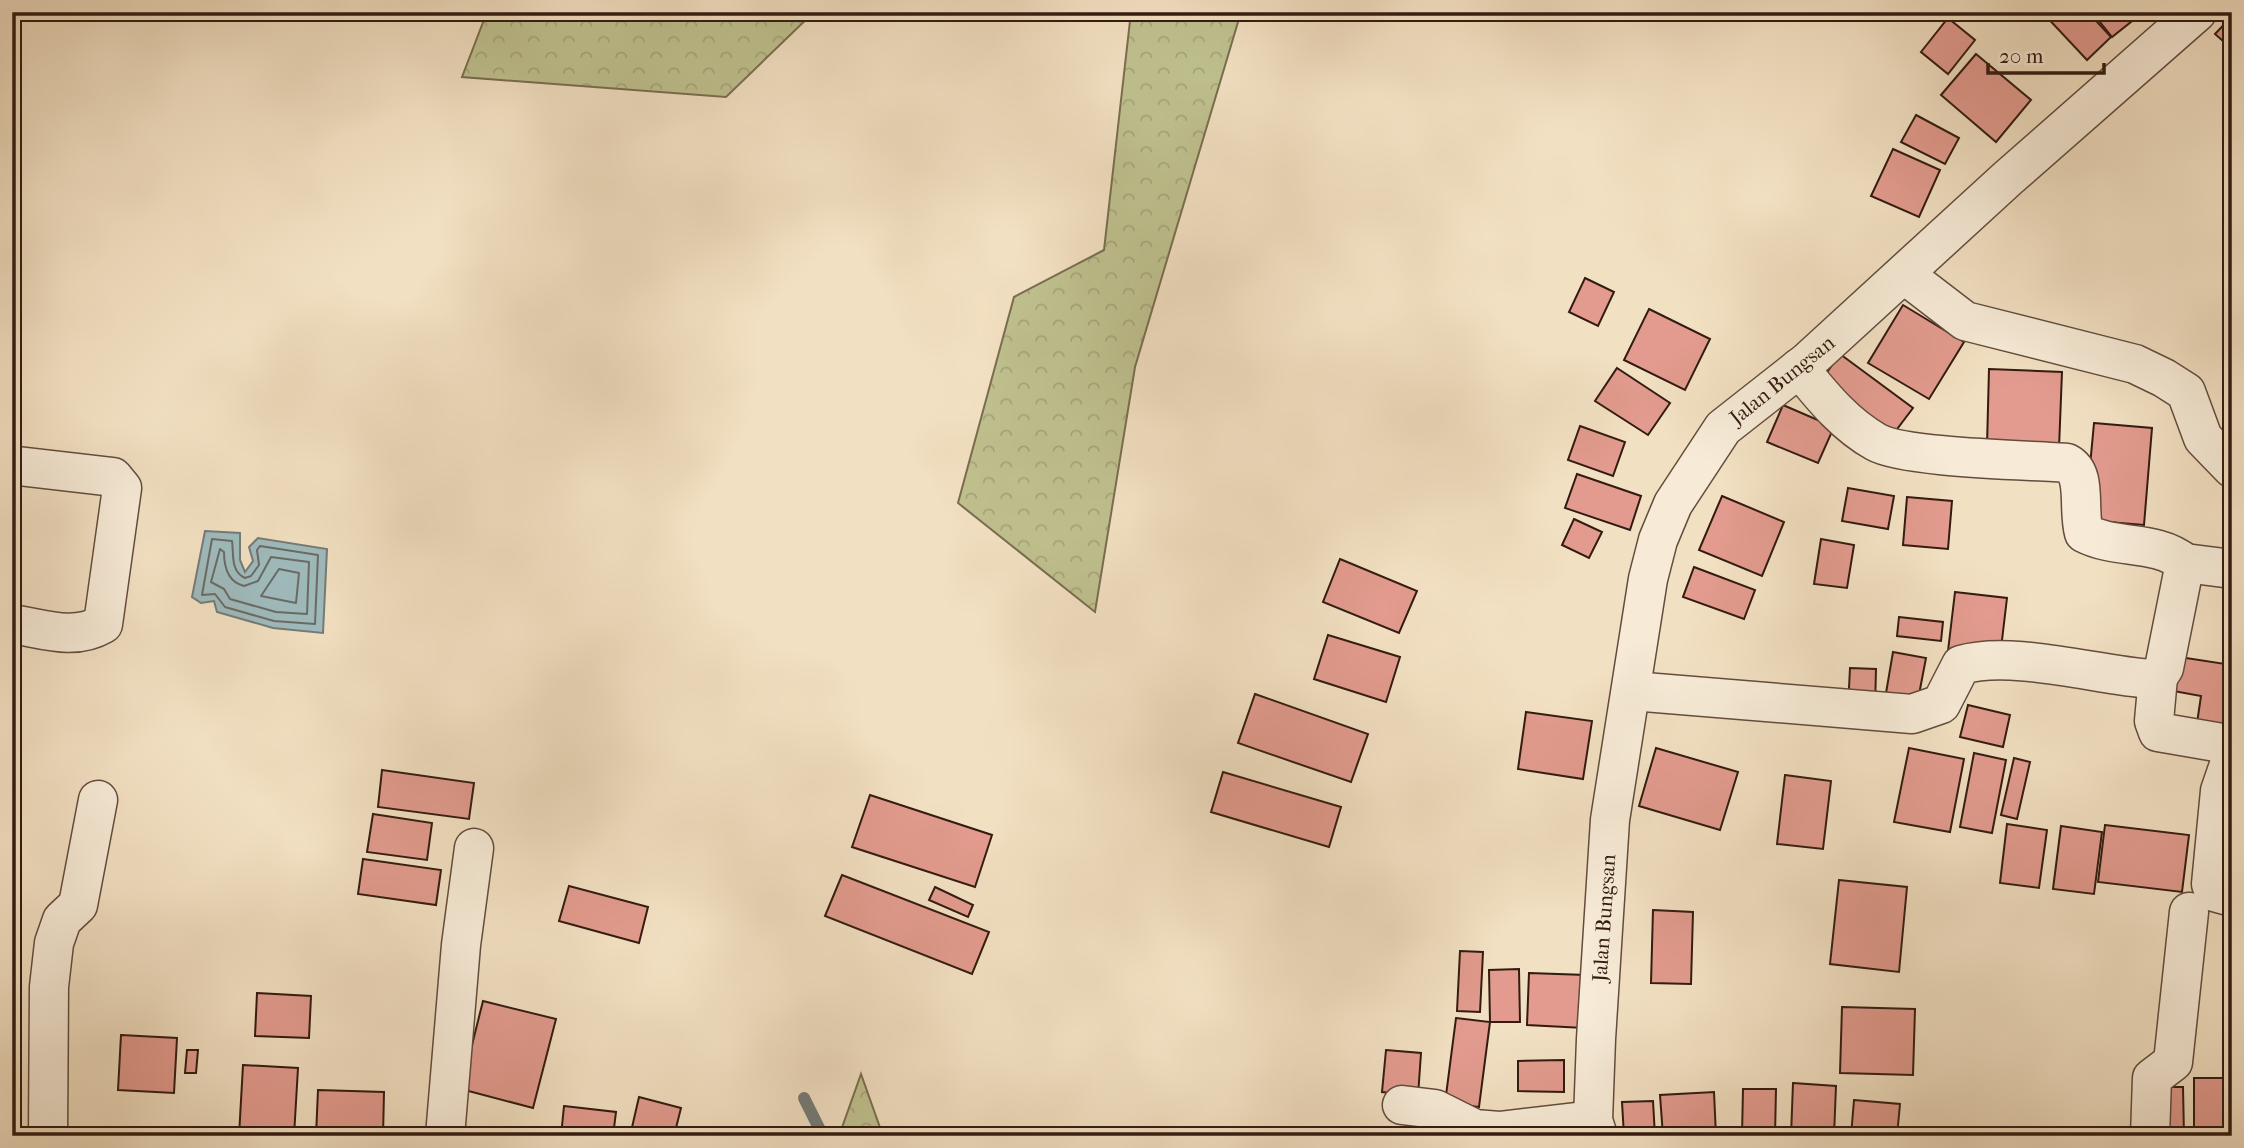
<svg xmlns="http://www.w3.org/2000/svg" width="2244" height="1148" viewBox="0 0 2244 1148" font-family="'IM FELL French Canon',serif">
	<defs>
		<pattern id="forest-crowns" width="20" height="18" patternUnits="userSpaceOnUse" patternTransform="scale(1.75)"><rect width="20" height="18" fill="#bfc18f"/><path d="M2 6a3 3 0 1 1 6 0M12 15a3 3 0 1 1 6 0" fill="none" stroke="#a5a57a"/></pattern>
	</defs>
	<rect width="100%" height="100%" fill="#f2e0c2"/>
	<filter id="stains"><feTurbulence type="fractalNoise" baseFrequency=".00286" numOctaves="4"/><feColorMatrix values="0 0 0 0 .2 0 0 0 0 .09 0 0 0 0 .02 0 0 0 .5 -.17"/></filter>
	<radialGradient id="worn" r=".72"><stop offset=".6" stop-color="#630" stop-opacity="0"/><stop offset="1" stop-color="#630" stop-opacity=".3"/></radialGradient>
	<g fill="url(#forest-crowns)" stroke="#796e50" stroke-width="2">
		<polygon points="487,12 814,12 726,97 462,77"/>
		<polygon points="1131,12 1241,12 1135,367 1095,612 958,503 1014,297 1104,250"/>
		<polygon points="861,1074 883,1136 839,1136"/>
	</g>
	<polygon fill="#9fbbbd" stroke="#747b78" stroke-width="2" points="205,531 240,533 240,560 245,572 253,561 249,547 258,538 327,549 323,633 273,628 217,612 214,601 201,603 192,597"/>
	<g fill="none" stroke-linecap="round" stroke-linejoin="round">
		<g stroke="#696b67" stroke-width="2">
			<path d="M 212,539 L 232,541 C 234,554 230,571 245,578 L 251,576 L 259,565 L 257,550 L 260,546 L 318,555 L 315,624 L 274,621 L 225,607 L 215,594 L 202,595 Z"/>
			<path d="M 220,549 L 224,552 C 224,567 228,582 244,586 L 258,581 L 271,557 L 309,562 L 307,614 L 276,612 L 230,599 L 224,589 L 211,582 Z"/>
			<polygon points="279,569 299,573 296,603 261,596"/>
		</g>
		<polyline stroke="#747b78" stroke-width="12" points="804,1098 823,1136"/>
	</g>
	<g fill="#e29b8e" stroke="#331b11" stroke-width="2">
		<polygon points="2042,12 2088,12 2111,37 2087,60"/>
		<polygon points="2092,12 2140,12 2141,14 2112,37"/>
		<polygon points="2232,16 2232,49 2215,34"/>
		<polygon points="1948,18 1975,40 1948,74 1921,52"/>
		<polygon points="1976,54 2031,100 1996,142 1941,95"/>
		<polygon points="1916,115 1959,138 1945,164 1901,142"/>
		<polygon points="1893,149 1940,170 1919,217 1871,196"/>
		<polygon points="1585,278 1614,292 1598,326 1569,312"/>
		<polygon points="1903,305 1964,342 1929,399 1868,363"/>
		<polygon points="1649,309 1710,339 1685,390 1624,360"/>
		<polygon points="1840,354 1913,408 1891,437 1818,385"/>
		<polygon points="1617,368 1670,403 1648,435 1595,401"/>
		<polygon points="1989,369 2062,372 2059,448 1987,446"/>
		<polygon points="1783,405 1834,427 1818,463 1767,442"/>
		<polygon points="2094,423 2152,428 2144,525 2085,520"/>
		<polygon points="1580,426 1625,442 1613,476 1568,460"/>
		<polygon points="1577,474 1641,496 1630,530 1565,508"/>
		<polygon points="1848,488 1894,496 1888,529 1842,521"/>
		<polygon points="1722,496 1784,522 1762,576 1699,550"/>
		<polygon points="1907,497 1952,501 1948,549 1903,545"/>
		<polygon points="1574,519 1602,532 1589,558 1562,545"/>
		<polygon points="1821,539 1854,545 1847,588 1814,584"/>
		<polygon points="1340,559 1417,591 1399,633 1323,602"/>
		<polygon points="1694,567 1755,590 1744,619 1683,597"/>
		<polygon points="1955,592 2007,598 2000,657 1948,651"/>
		<polygon points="1899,617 1943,622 1941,641 1897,636"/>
		<polygon points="1328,635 1400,657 1386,702 1314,679"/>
		<polygon points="1893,652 1926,658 1917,705 1885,699"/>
		<polygon points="2173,656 2232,665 2232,736 2196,730 2201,696 2168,690"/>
		<polygon points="1850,668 1876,669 1875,709 1848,708"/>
		<polygon points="1255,694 1368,734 1351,782 1238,743"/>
		<polygon points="1968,705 2010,715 2003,747 1960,737"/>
		<polygon points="1526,712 1592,721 1583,779 1518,769"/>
		<polygon points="1656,748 1738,772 1720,830 1639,806"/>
		<polygon points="1909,748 1964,759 1950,832 1894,822"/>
		<polygon points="1974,753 2006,760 1992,833 1960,827"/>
		<polygon points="2014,758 2030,762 2017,819 2001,815"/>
		<polygon points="382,770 474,783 469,819 378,807"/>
		<polygon points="1223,772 1341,807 1329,847 1211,812"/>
		<polygon points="1785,775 1831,781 1823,849 1777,844"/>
		<polygon points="870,795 992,835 975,887 852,847"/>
		<polygon points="373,814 432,823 427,860 367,852"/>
		<polygon points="2007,824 2047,830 2039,888 2000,883"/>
		<polygon points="2105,825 2189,835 2182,892 2098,882"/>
		<polygon points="2061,826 2102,832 2094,894 2053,889"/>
		<polygon points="363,859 441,870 436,905 358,894"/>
		<polygon points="842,875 989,932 972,974 825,916"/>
		<polygon points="1839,880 1907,887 1899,972 1830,964"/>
		<polygon points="569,886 648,907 639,943 559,921"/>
		<polygon points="935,887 973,905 968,917 929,900"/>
		<polygon points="1653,910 1693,912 1691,984 1651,983"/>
		<polygon points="1460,951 1483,952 1480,1012 1457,1011"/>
		<polygon points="1519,969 1520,1022 1490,1022 1489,970"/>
		<polygon points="1529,973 1586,975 1584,1028 1527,1025"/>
		<polygon points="257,993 311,996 309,1038 255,1036"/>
		<polygon points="483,1001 556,1019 533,1108 461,1089"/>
		<polygon points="1842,1007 1915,1009 1913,1075 1840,1073"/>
		<polygon points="1456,1018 1490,1022 1479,1107 1445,1103"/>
		<polygon points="121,1035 177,1038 174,1093 118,1090"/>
		<polygon points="187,1050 198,1050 196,1073 185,1073"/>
		<polygon points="1386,1050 1421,1053 1418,1096 1382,1092"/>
		<polygon points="1564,1060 1564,1092 1518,1091 1518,1061"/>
		<polygon points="243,1065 298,1068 294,1136 239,1136"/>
		<rect x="2194" y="1078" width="34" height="58"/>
		<polygon points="1793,1083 1836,1086 1834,1136 1791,1136"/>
		<polygon points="2157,1087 2183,1087 2184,1136 2158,1136"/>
		<polygon points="1743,1089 1776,1089 1775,1136 1742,1136"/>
		<polygon points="318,1090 384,1092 383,1136 316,1136"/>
		<polygon points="1714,1092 1716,1136 1663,1136 1660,1095"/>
		<polygon points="639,1097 681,1108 674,1136 630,1136"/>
		<polygon points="1854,1100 1900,1104 1897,1136 1851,1136"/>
		<polygon points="1653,1101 1655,1136 1624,1136 1622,1102"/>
		<polygon points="564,1106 616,1112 613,1136 561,1136"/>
	</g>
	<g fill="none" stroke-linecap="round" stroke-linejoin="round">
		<g stroke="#634c3d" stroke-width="41">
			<g id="minor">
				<polyline points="1905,275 1965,321 2135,364 2164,378 2186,392 2203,438 2232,468"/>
				<path d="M 1799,368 C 1822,396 1844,424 1876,442 C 1904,458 2028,460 2067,463 C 2088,474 2077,508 2084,533 C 2117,550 2155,539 2185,563"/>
				<path d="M 12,624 C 44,629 74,641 103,624 L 122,488 L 113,477 L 18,466"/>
				<polyline points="2158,677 2154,721 2158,732 2222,743 2230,745 2232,752"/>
				<path d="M 1632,691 L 1912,714 L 1941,704 L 1961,665 C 2011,650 2096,675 2150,679 L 2158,677 L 2164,668 L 2185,563 L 2232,569"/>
				<polyline points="2232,756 2220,791 2211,884 2214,892 2232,897"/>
				<polyline points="1402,1105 1435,1109 1475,1129 1499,1131 1593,1120"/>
				<polyline points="48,1136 49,987 54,943 62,920 78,905 98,800"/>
				<polyline points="445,1136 461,945 474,848"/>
				<polyline points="1598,1136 1593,1120 1596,1039 1610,820 1648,579 1658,540 1673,504 1723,428 1807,362 2008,178 2197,12"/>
				<polyline points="2150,1136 2152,1078 2173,1062 2189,912"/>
			</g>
		</g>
		<use href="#minor" stroke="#f7ebd7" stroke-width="38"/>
	</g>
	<g text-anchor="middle" stroke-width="7" stroke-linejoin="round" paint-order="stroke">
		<g font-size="21" fill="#331b11" stroke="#f7ebd7">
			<text transform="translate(1782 380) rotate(-39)" y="7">Jalan Bungsan</text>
			<text transform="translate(1604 918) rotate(-86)" y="7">Jalan Bungsan</text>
		</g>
	</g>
	<rect width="2244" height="1148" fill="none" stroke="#f2e0c2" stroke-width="42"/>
	<rect x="14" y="14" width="2216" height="1120" fill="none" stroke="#331b11" stroke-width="3.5"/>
	<rect x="21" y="21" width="2202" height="1106" fill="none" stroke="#331b11" stroke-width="2"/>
	<path d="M1988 63v10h116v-10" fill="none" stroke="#331b11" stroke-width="3.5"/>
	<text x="1999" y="63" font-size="21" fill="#331b11" stroke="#f7ebd7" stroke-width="5" paint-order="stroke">20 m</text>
	<rect width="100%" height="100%" filter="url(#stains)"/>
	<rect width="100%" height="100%" fill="url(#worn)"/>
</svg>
